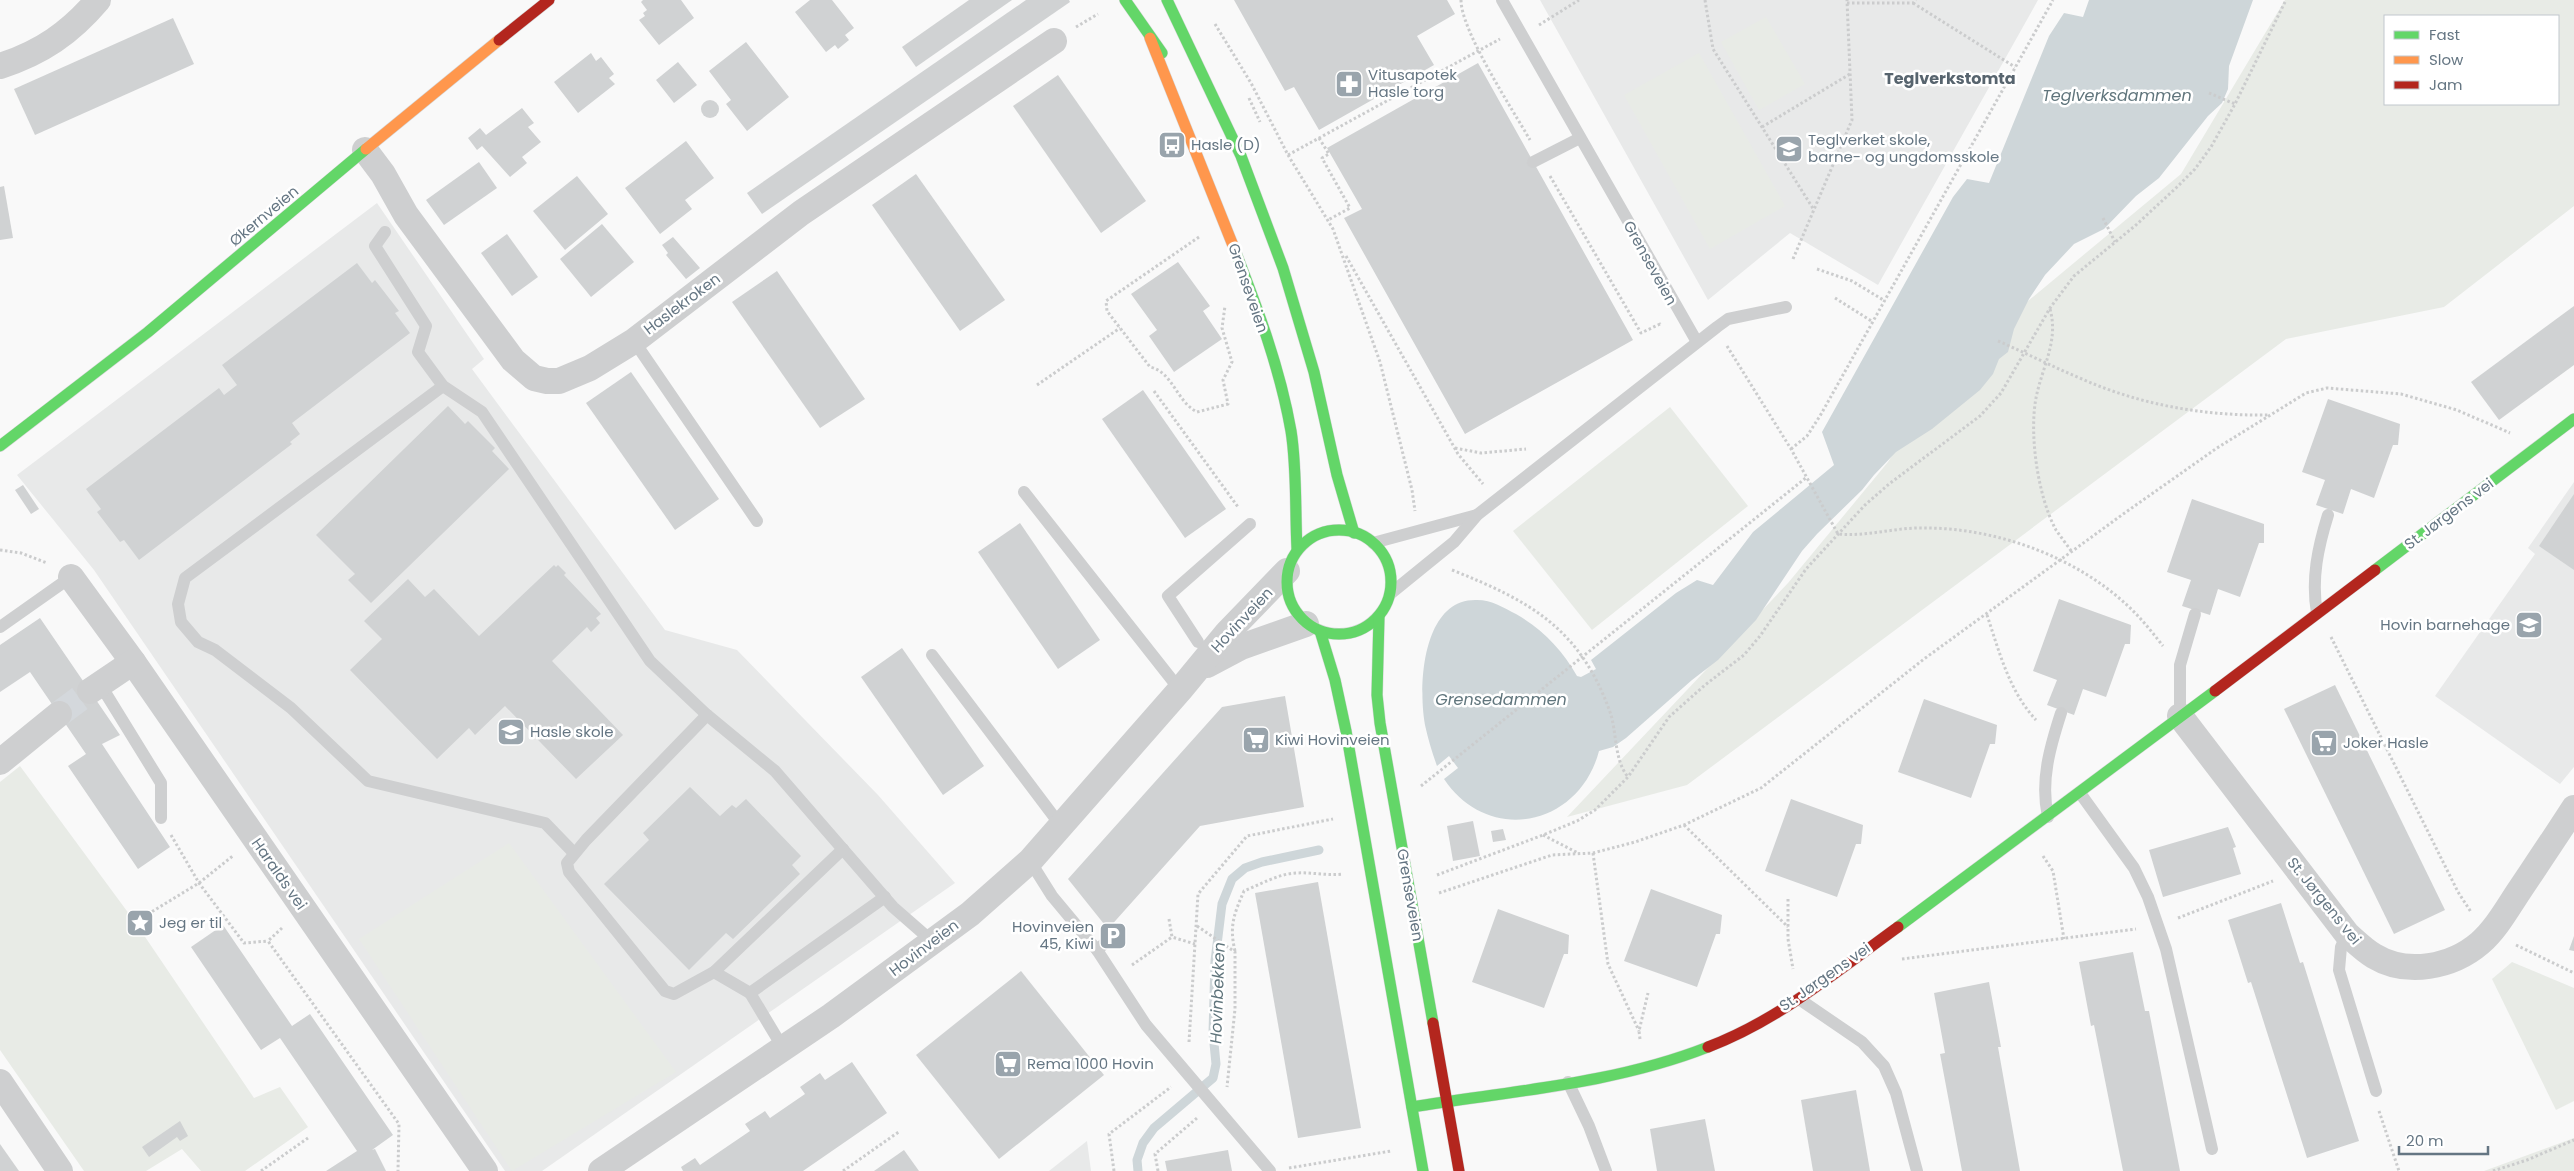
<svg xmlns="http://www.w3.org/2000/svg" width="2574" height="1171" viewBox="0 0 2574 1171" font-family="Poppins,sans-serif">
	<rect width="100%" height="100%" fill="#f9f9f9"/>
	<g fill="#e8e9e9">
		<polygon points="1540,0 2038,0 1878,285 1790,233 1708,300"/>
		<polygon points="377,203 484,359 472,369 665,630 737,650 878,795 955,883 542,1171 505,1171 94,570 17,475"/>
		<polygon points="2574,482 2574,767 2560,784 2435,696 2535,554 2528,548"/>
		<polygon points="1087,1141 1091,1171 1049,1171"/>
	</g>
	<g fill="#e8ebe6" fill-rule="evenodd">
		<path d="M 2285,0 L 2574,0 L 2574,206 L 2444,307 L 2286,339 L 1687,785 L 1567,817 L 1788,583 L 1888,462 L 1945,370 L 2181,174 ZM 2385,16 L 2558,16 L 2558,104 L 2385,104 Z"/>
		<polygon points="1766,17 1805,84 1759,110 1721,42"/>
		<polygon points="1699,53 1785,206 1710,249 1624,95"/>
		<polygon points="1670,407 1748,506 1592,630 1513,531"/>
		<polygon points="20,766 135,922 254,1098 280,1087 308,1127 245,1171 201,1171 182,1149 146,1171 84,1171 0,1050 0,782"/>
		<polygon points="509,843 676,1072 512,1171 359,939"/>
		<polygon points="2512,962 2574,988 2574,1101 2556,1110 2492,979"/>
		<polygon points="2574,1138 2574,1171 2484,1171"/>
	</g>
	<path fill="#ced6d9" d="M 2089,0 L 2253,0 L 2229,66 L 2228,89 L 2222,103 L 2208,116 L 2159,178 L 2136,196 L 2104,229 L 2074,244 L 2045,275 L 2029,299 L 2014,329 L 2008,352 L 1999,359 L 1993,374 L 1980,390 L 1932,429 L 1896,452 L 1874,475 L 1862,490 L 1817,534 L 1802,551 L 1756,620 L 1718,660 L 1692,680 L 1626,738 L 1613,747 L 1599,751 C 1579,827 1488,845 1444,779 L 1458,768 L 1449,756 L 1437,766 C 1432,752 1428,739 1425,725 C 1418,687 1422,598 1477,600 C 1492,600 1504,608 1516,614 C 1542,629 1562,649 1577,676 L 1581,677 L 1596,669 L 1591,660 L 1676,593 L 1697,580 L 1713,585 L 1753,532 L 1834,465 L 1822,432 L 1953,197 L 1967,179 L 1989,183 L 2049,36 L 2064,13 L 2083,17 Z"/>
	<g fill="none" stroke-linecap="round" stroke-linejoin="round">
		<polyline stroke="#ced6d9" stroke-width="9" points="1138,1171 1137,1160 1143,1143 1154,1128 1213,1078 1216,1064 1213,1033 1215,961 1222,904 1232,879 1245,868 1262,862 1319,850"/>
	</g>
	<g fill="#d0d2d3">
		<polygon points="643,0 681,0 694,18 659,45 639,20 645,16 643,13 647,10 641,2"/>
		<polygon points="810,0 832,0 854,28 845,35 849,40 838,49 835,45 826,52 795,12"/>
		<polygon points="969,0 1012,0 916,67 902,47"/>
		<polygon points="1026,0 1069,0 1070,2 762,214 747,193"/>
		<polygon points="1234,0 1447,0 1455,14 1417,36 1434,65 1319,130 1294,87 1285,91"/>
		<polygon points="173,18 194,64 35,135 14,89"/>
		<polygon points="746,42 789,97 747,131 726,104 731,100 709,71"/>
		<polygon points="591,53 596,61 601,57 614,74 609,78 615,84 578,113 554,82"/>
		<polygon points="678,62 697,85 674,103 656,80"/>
		<polygon points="1478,63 1633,340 1465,434 1344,218 1362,209 1327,148"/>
		<polygon points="1058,75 1146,201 1101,233 1013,106"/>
		<circle cx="710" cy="109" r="9"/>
		<polygon points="522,108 534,123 528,127 541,142 522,157 527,163 510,177 482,146 477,150 468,138 480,128 486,135"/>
		<polygon points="686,141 714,178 685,200 692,209 660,234 625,188"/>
		<polygon points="479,162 497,188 444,225 426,200"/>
		<polygon points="916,174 1005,300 960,331 872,205"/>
		<polygon points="577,176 608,214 565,250 533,211"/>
		<polygon points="4,186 13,238 0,240 0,187"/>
		<polygon points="602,224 634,262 591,297 560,259"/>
		<polygon points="507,234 538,277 512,296 481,253"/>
		<polygon points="673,237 700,268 686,279 666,255 668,253 662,245"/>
		<polygon points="1178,262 1210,306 1203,311 1222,339 1174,372 1149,336 1157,330 1131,294"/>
		<polygon points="357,263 372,283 375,280 399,311 395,313 410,333 292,423 300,434 290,442 292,444 139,560 124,540 120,542 97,512 101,509 86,489 219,388 224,395 237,385 222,365"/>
		<polygon points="777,271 865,399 820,428 732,302"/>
		<polygon points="2574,306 2574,365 2499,420 2471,382"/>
		<polygon points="631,372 719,499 675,530 586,403"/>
		<polygon points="1143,390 1226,509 1185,538 1102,419"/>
		<polygon points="2328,399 2400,424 2398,445 2393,445 2374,498 2351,489 2343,514 2316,505 2325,480 2302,472"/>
		<polygon points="448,406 465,424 468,421 495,448 492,451 509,469 371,603 348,580 355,574 316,535"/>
		<polygon points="23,485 39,509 31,514 15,490"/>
		<polygon points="2574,494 2574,570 2539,546"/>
		<polygon points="2192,499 2264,524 2264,543 2259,543 2240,597 2218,589 2210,615 2182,606 2191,580 2167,572"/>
		<polygon points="1020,523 1100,640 1058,669 978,552"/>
		<polygon points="554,565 556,567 558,565 566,573 564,575 601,614 596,618 600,623 591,632 587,627 552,661 623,735 576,779 505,706 475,735 469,728 437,759 350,670 382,639 364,621 408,579 425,597 434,589 479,636"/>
		<polygon points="2059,599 2131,625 2130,644 2125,644 2106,697 2083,689 2074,715 2047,705 2057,680 2033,671"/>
		<polygon points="40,618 120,735 102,744 170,847 138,869 68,766 86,754 30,672 0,692 0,645"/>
		<polygon points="902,648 984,766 943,795 861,677"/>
		<polygon points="2335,685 2445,910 2394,934 2284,709"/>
		<polygon points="1285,696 1304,807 1200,826 1108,929 1068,879 1222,707"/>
		<polygon points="1924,699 1997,725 1995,744 1990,744 1971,798 1898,772"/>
		<polygon points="690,787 720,816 732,805 736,808 746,799 801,856 792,865 800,874 733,939 726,933 689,970 604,884 649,840 643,833"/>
		<polygon points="1791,799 1863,825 1861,844 1856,844 1837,897 1765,871"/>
		<polygon points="1473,821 1480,856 1453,861 1447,826"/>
		<polygon points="2228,827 2236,847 2233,848 2241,874 2163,897 2149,850"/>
		<polygon points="1503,829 1506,840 1493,842 1491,831"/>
		<polygon points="1318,882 1361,1128 1298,1138 1255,893"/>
		<polygon points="1651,889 1722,915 1720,934 1716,934 1697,987 1624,961"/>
		<polygon points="2281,903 2300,963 2303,962 2359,1141 2307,1158 2251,982 2248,983 2228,920"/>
		<polygon points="1498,909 1569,935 1568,954 1564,954 1544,1008 1472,982"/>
		<polygon points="223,925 292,1026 310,1014 393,1135 372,1150 375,1149 386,1171 326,1171 357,1151 280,1038 261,1050 191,947"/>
		<polygon points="2574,936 2574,951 2569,950"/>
		<polygon points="2133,952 2145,1011 2149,1011 2180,1171 2123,1171 2094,1025 2091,1026 2079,962"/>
		<polygon points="1021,971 1104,1075 999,1159 916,1055"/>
		<polygon points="1989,982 2001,1047 1998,1047 2020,1171 1962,1171 1940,1054 1945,1053 1934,993"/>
		<polygon points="852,1062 887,1113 803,1171 683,1171 681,1167 695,1158 700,1165 750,1131 745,1124 765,1111 770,1118 805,1094 800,1087 820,1073 825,1080"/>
		<polygon points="1856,1090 1870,1171 1813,1171 1801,1100"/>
		<polygon points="1705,1119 1715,1171 1657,1171 1650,1129"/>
		<polygon points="180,1121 188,1136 180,1141 177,1137 149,1157 142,1147"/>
		<polygon points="0,1144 19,1171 0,1171"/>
		<polygon points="904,1150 919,1171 874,1171"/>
		<polygon points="1228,1150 1232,1171 1167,1171 1165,1161"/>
	</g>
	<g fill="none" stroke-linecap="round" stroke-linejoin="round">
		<polyline stroke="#d4d8dc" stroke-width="26" stroke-dasharray="26 13" stroke-linecap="butt" points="59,714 90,691"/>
		<g stroke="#d5d6d7" stroke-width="12">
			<g id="fast">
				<polyline points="1125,0 1162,53"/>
				<polyline points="1167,0 1241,156 1283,268 1314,372 1337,475 1354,533"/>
				<path d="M 1234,248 C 1257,307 1280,368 1291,431 C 1297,468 1295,511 1297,549"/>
				<polyline points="0,446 148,332 366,149"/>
				<circle cx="1339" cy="582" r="52"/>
				<polyline points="2375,570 2574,419"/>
				<polyline points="1379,617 1377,695 1380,723 1433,1023"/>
				<polyline points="1320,631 1335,680 1346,731 1423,1171"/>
				<polyline points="1898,927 2215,691"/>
				<path d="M 1412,1107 C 1511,1091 1614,1084 1708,1047"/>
			</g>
		</g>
		<g stroke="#d5d6d7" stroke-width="12">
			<g id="slow">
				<polyline points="1150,38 1234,248"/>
				<polyline points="366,149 499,40"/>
			</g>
		</g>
		<g stroke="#d5d6d7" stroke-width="12">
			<g id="jam">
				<polyline points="499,40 549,0"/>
				<polyline points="2215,691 2375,570"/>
				<polyline points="1433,1023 1459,1171"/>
				<path d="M 1708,1047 C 1779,1020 1837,971 1898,927"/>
			</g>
		</g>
		<g stroke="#cbcccd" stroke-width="3" stroke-dasharray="2.5 2.5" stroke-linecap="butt">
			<path d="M 1461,0 C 1461,31 1513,110 1530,140"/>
			<polyline points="1705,0 1713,49 1814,210"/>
			<polyline points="1847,3 1913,3 1916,0"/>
			<polyline points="1913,3 2015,67"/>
			<polyline points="1215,24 1251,83 1288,155 1333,229 1380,362 1412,490 1415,511"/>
			<polyline points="1539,25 1579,0"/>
			<polyline points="1076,27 1098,14"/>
			<polyline points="2209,93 2235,104"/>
			<polyline points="1249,98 1260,122"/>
			<polyline points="1762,127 1850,74"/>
			<polyline points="1319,138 1329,154 1322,158 1350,208 1328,220"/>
			<polyline points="1288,155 1500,39"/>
			<polyline points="1550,176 1641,333 1660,324 1661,326"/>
			<polyline points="2103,218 2115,242"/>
			<path d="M 1199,237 L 1106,301 L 1107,311 L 1150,367 C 1173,372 1176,401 1197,412 L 1228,404 L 1223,380 L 1232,362 L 1222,328 L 1225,306"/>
			<polyline points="1346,256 1458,454 1483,484"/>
			<polyline points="1793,259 1852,120 1847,0"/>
			<polyline points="1817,269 1852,281 1885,301"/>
			<polyline points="1835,298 1873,322"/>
			<path d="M 2050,309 C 2059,341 2042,367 2036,398 C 2029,435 2038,497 2056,530 C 2061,537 2067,545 2072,552"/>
			<path d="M 1998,341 C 2026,353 2053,367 2082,379 C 2141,405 2204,416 2269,415"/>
			<path d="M 1727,346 L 1791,449 L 1838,534 C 1867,537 1896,527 1925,528 C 1997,528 2076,557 2128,606 C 2141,618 2152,632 2163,646"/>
			<polyline points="1037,385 1120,328"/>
			<polyline points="1154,391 1238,507"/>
			<polyline points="1455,448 1481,453 1526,449"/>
			<polyline points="1791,449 1807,436 1820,416 2053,0"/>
			<polyline points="0,550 21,553 47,563"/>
			<path d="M 1452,570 C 1530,601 1580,628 1610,712 C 1617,732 1614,760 1628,777"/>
			<path d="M 1987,615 C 1999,651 2009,691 2036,720"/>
			<polyline points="2331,637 2458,892 2471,912"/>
			<polyline points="1421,786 1807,477"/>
			<polyline points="1684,825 1788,927"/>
			<polyline points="171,835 199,883 244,943 268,941"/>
			<polyline points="1543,835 1578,853"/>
			<polyline points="1593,853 1608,964 1639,1031"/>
			<polyline points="2043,856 2053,871 2064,939"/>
			<polyline points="1437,875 1543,835 1577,821 1595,810 1628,777 1669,717 1705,685 1744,655 1760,636 1806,569 1865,505 1889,484 1980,416 2001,393 2050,308 2074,276 2136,225 2177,187 2195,169 2211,147 2235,104 2286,0"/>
			<polyline points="1439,893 1552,855 1593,853 1635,842 1684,825 1761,788 1924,659 2126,512 2217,448 2306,393 2327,388 2401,394 2457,410 2510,433"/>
			<polyline points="1788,899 1788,939 1793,969"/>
			<polyline points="2178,918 2273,881"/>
			<polyline points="1169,919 1172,937 1195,944"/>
			<polyline points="135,922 199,883 234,855"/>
			<polyline points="1197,926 1235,952 1235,1009 1227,1087"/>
			<polyline points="282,928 268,941 399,1124 398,1171"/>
			<polyline points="2516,945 2574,973"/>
			<path d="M 1235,951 C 1229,926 1234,914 1244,891 C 1261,884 1278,874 1296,873 C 1312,872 1327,876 1343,874"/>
			<polyline points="1902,959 2136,929"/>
			<polyline points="1132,965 1172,937"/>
			<polyline points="1640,1039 1639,1031 1648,993"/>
			<polyline points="1189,1042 1198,894 1247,836 1333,819"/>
			<polyline points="2379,1111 2399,1171"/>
			<polyline points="1289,1168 1391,1151"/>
			<polyline points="261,1171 308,1138"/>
			<polyline points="843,1171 900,1131"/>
			<polyline points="1114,1171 1109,1134 1171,1087"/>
			<polyline points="1158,1171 1155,1154 1197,1118"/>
			<polyline points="2493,1171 2527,1160 2574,1140"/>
		</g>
		<g stroke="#cecfd0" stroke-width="12">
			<polyline points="1502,0 1697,342"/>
			<polyline points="1533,162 1580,138"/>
			<polyline points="385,232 375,246 426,326 418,352 443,386 482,412 650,661 707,715 775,771 893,907 933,942"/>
			<polyline points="634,341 757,521"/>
			<polyline points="443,386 185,578 178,604 181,622 198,642 215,650 291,708 368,781 545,823 574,853"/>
			<polyline points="1024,492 1180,690"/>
			<polyline points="1373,543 1477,515"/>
			<polyline points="1390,594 1454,542 1477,515 1717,327 1728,319 1786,307"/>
			<path d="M 2317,613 C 2311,579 2318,547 2328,515"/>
			<polyline points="0,627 71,577"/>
			<polyline points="1198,642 1168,596 1250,524"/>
			<polyline points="932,655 1061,826"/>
			<polyline points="100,684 161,783 161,818"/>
			<polyline points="707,715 586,840 567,863 569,872 665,991 674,994 714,972 750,993"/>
			<polyline points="2180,716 2180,665 2195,614"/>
			<polyline points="2080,793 2134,868 2148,897 2166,949 2212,1149"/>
			<path d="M 2048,817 C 2040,781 2050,747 2061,713"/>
			<polyline points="1030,861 1052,896 1097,950 1146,1025 1270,1171"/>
			<polyline points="2347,934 2341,947 2339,970 2376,1091"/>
			<polyline points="1097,950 1113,936"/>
			<polyline points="714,972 843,849"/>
			<polyline points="1799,999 1862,1042 1884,1066 1896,1093 1917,1171"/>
			<polyline points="783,1048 750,993 885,897"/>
			<polyline points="1568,1082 1589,1126 1606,1171"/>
		</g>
		<g stroke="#cecfd0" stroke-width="26">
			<path d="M 0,66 C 41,53 70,33 98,0"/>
			<polyline points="365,150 383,174 406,215 513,360 534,378 547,381 559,381 590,368 634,341 801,213 1054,41"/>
			<polyline points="71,577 133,662 485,1171"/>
			<polyline points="1207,665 1241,647 1306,624"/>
			<polyline points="90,691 133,662"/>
			<path d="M 2180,716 L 2347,934 C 2356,942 2364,950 2374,956 C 2407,976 2452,967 2480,943 C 2496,929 2507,909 2519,891 C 2537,864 2556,836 2574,808"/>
			<polyline points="0,762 59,714"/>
			<polyline points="0,1082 60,1171"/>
			<polyline points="601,1171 831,1016 970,914 1030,861 1180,690 1227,633 1287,571"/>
		</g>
		<use href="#fast" stroke="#63d668" stroke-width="11"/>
		<use href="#slow" stroke="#ff974d" stroke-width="11"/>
		<use href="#jam" stroke="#b3261e" stroke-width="11"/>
	</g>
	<defs>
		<g id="pharmacy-square" transform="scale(1.4375)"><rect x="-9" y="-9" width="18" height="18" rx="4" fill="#99a4ac" stroke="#fff"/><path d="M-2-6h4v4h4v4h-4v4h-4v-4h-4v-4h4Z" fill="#fff"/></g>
		<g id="bus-square" transform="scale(1.4375)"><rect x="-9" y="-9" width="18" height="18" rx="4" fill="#99a4ac" stroke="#fff"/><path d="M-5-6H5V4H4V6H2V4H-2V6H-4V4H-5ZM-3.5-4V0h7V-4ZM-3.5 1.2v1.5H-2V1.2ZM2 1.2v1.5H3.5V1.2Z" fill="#fff"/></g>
		<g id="school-square" transform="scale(1.4375)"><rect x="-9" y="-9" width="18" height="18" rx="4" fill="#99a4ac" stroke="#fff"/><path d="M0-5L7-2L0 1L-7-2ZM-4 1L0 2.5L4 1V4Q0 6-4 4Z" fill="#fff"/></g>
		<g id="supermarket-square" transform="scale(1.4375)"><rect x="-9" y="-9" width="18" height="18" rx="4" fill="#99a4ac" stroke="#fff"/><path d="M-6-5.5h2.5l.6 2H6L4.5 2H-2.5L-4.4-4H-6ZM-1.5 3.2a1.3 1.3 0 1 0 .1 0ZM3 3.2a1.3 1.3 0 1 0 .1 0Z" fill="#fff"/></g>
		<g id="sight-square" transform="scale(1.4375)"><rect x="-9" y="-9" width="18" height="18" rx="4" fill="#99a4ac" stroke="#fff"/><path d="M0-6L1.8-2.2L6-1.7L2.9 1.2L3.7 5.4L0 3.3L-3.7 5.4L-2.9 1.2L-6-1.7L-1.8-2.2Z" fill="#fff"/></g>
		<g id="parking-square" transform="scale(1.4375)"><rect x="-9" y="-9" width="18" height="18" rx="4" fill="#99a4ac" stroke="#fff"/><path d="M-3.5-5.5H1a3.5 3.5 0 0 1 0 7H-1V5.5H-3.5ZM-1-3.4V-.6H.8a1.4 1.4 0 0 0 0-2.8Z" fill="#fff"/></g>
	</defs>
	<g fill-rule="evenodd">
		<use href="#pharmacy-square" x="1349" y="84"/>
		<use href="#bus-square" x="1172" y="145"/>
		<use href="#school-square" x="1789" y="149"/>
		<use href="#school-square" x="2529" y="625"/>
		<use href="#school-square" x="511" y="732"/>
		<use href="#supermarket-square" x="1256" y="740"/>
		<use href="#supermarket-square" x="2324" y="743"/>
		<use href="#sight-square" x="140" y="923"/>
		<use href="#parking-square" x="1113" y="936"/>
		<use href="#supermarket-square" x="1008" y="1064"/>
	</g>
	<g text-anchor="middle" stroke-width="5" stroke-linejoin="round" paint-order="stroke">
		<g font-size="15" fill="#657683" stroke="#fff" text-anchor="start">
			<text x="1368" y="80">Vitusapotek<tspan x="1368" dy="17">Hasle torg</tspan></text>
			<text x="1808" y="145">Teglverket skole,<tspan x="1808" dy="17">barne- og ungdomsskole</tspan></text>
			<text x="1191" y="150">Hasle (D)</text>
			<text x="2510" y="630" text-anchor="end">Hovin barnehage</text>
			<text x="530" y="737">Hasle skole</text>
			<text x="1275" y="745">Kiwi Hovinveien</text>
			<text x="2343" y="748">Joker Hasle</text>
			<text x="159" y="928">Jeg er til</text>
			<text x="1094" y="932" text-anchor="end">Hovinveien<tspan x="1094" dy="17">45, Kiwi</tspan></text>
			<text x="1027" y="1069">Rema 1000 Hovin</text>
		</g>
		<g font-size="15" fill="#657683" stroke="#fff">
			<text transform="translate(264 216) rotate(-40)" y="5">Økernveien</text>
			<text transform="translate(1650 263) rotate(61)" y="5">Grenseveien</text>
			<text transform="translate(1248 288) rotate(71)" y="5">Grenseveien</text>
			<text transform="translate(682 304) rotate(-37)" y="5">Haslekroken</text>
			<text transform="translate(2449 514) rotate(-37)" y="5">St. Jørgens vei</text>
			<text transform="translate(1242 620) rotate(-47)" y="5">Hovinveien</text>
			<text transform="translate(279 874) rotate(55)" y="5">Haralds vei</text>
			<text transform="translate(1410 895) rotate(80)" y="5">Grenseveien</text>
			<text transform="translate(2324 901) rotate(51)" y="5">St. Jørgens vei</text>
			<text transform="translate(924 948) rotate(-37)" y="5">Hovinveien</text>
			<text transform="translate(1825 977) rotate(-35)" y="5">St. Jørgens vei</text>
		</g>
		<g font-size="16" font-weight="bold" fill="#57646e" stroke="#fff">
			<text x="1950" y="84">Teglverkstomta</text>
		</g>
		<g font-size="16" font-style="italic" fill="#60757c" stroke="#fff">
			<text x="2117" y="101">Teglverksdammen</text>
			<text x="1501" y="705">Grensedammen</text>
			<text transform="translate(1217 993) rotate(-88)" y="6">Hovinbekken</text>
		</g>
	</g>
	<rect x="2384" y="15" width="175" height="90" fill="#ffffff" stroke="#c1c8cd"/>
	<rect x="2394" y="31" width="25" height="8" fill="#63d668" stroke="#c1c8cd"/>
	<text x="2429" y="40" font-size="15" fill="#657683">Fast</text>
	<rect x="2394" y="56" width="25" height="8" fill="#ff974d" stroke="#c1c8cd"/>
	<text x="2429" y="65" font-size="15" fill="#657683">Slow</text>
	<rect x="2394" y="81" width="25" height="8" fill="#b3261e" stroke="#c1c8cd"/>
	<text x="2429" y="90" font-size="15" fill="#657683">Jam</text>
	<path d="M2399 1146v8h89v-8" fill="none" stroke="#657683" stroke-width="2.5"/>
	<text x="2406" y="1146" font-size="15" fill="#657683" stroke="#ffffff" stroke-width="4" paint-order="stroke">20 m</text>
</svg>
